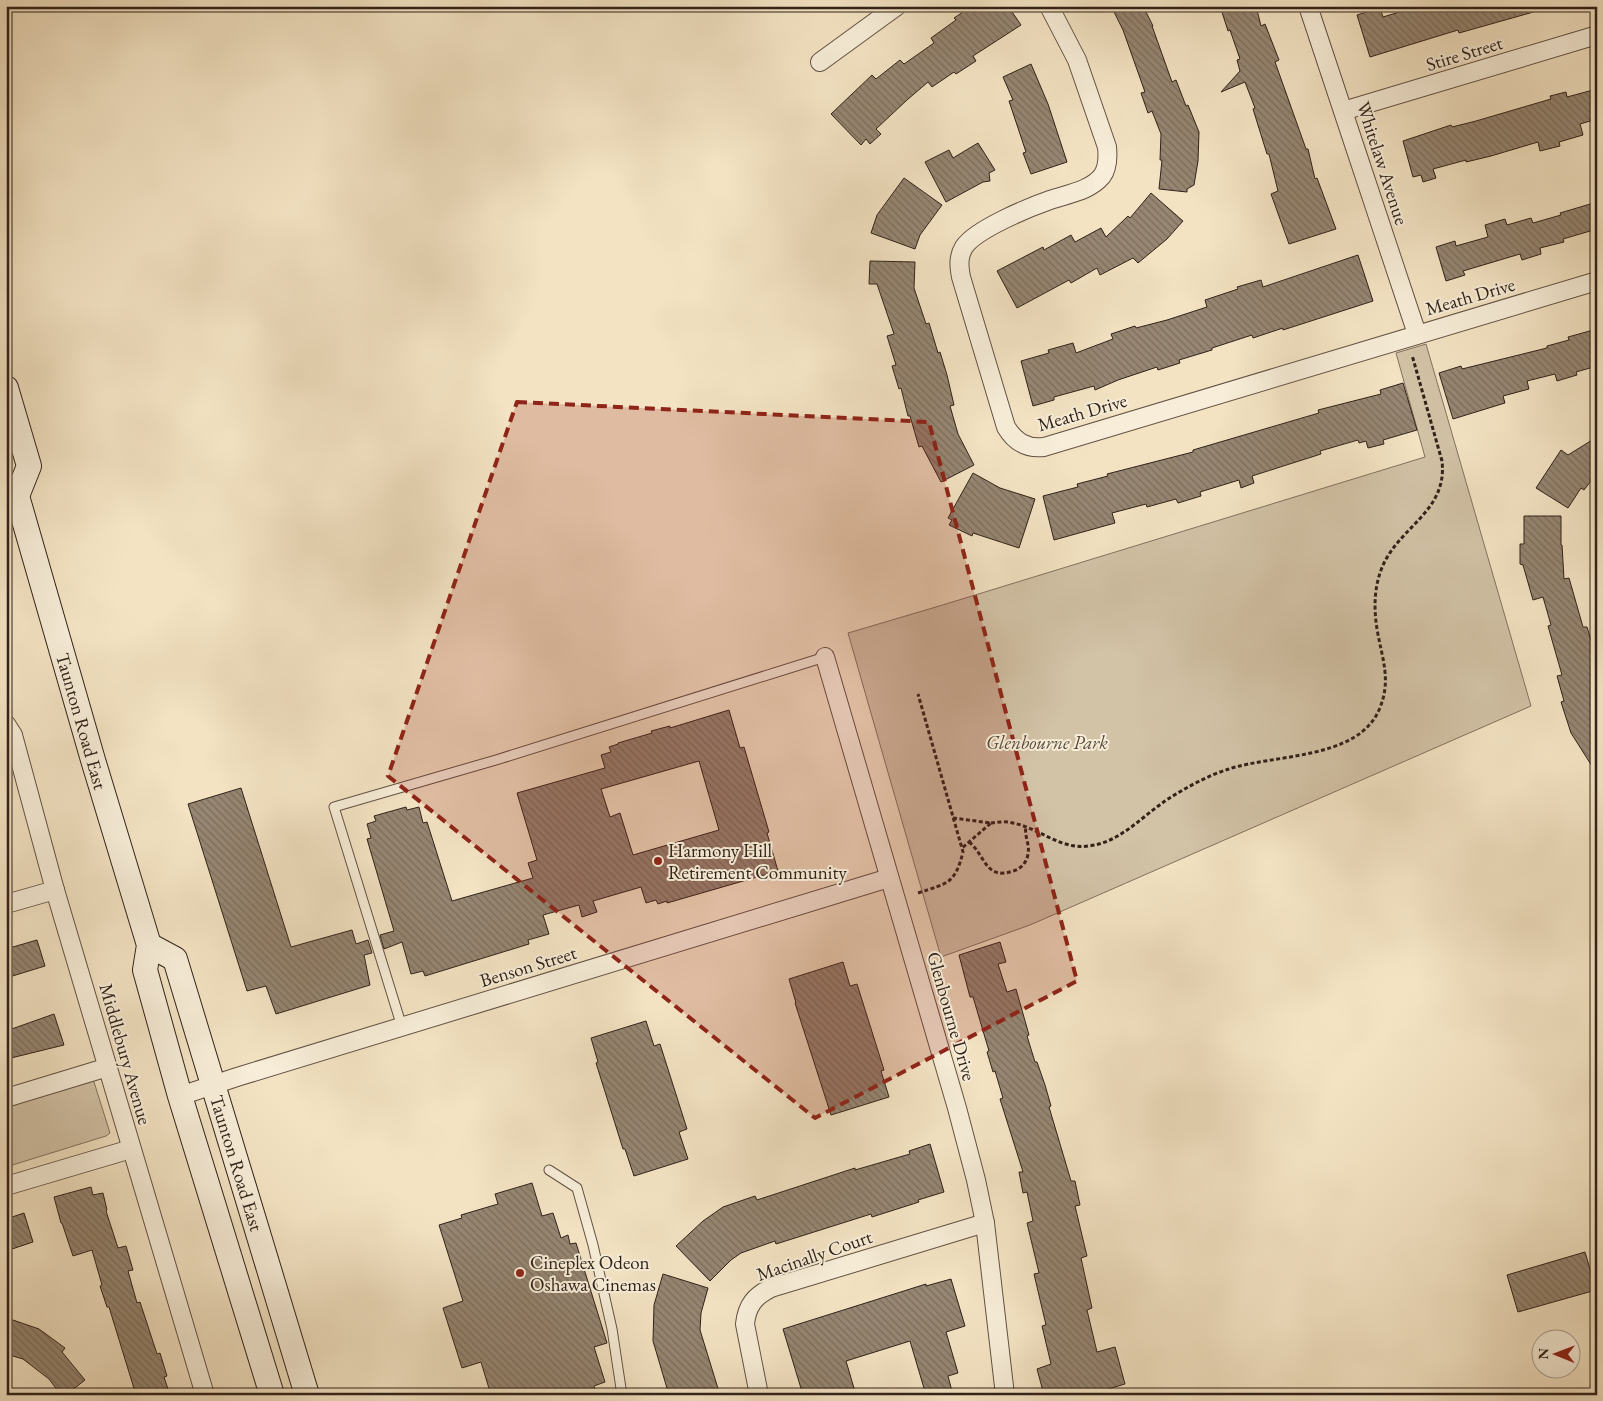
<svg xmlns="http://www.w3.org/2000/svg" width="1603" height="1401" viewBox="0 0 1603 1401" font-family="'EB Garamond',serif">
	<defs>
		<pattern id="building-back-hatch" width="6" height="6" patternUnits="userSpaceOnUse" patternTransform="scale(1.25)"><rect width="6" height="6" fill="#968672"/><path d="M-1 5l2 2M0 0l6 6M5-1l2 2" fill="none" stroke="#7b6d5d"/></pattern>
	</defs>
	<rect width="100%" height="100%" fill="#f3e3c3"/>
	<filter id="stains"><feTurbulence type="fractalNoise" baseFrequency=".004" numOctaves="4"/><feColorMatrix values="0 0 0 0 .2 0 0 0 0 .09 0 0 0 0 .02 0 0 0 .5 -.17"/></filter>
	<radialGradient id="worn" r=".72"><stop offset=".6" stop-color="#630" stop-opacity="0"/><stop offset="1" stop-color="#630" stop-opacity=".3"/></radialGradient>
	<g fill="#d2c2a6" stroke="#827260">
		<polygon points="1426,344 1531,706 1030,925 941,957 848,633 936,607 1425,457 1396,353"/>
		<polygon points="89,1080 94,1082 110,1133 106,1136 6,1167 6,1105"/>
	</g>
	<g fill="url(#building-back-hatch)" stroke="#31221a" fill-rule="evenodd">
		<polygon points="972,6 1008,6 1021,25 973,56 976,61 956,74 954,72 932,87 928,82 907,100 876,129 881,134 870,144 866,139 861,145 831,114 872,75 876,79 900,60 904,64 934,43 931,38 956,20 954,18"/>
		<polygon points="1111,6 1143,6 1153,26 1152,26 1172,82 1176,80 1186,106 1188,105 1199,132 1198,161 1194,185 1187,189 1187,192 1159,189 1162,160 1160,160 1161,134 1152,111 1148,113 1141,93 1145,92 1123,30"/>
		<polygon points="1231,6 1256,6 1261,26 1265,24 1279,60 1275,62 1306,149 1308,149 1315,179 1317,178 1336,229 1289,244 1271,194 1278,191 1269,154 1267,154 1253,109 1255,108 1245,82 1221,92 1240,71 1237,60 1240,59 1230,30 1228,31 1221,9"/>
		<polygon points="1419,6 1537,6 1537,11 1459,33 1458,30 1370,57 1357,15 1380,8 1383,17"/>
		<polygon points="1031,64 1048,104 1067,162 1031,174 1023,153 1026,152 1009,101 1013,100 1003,77"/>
		<polygon points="1597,89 1597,119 1580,124 1583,135 1559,142 1560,146 1540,151 1538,142 1491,156 1466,162 1466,160 1433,169 1436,178 1423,182 1421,175 1413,177 1403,141 1451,125 1452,127 1476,121 1551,99 1550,96 1566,92 1567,97"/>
		<polygon points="978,143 995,170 989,173 990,181 983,182 946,202 925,162 949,150 953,158"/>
		<polygon points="904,178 942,205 920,235 915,249 871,233 877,215"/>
		<polygon points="1151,193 1183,221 1167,239 1138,263 1133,258 1100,275 1097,268 1071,283 1069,280 1017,308 997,271 1043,247 1044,250 1071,235 1075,242 1101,228 1106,237 1128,216 1130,218"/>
		<polygon points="1597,202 1597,229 1563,239 1564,242 1540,248 1541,254 1522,260 1520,254 1463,271 1465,275 1446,281 1436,247 1455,241 1456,246 1488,237 1485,225 1505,219 1507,225 1531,218 1533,223 1561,215 1560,213"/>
		<polygon points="1358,255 1373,301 1283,330 1283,328 1253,338 1252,335 1212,348 1212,350 1179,360 1180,363 1158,370 1157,367 1118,380 1095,390 1094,386 1054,397 1054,400 1033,406 1021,361 1049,353 1048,350 1073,343 1076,353 1113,339 1111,334 1135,326 1136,328 1167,320 1207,307 1205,300 1238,289 1237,287 1261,280 1263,287"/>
		<polygon points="870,261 915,262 914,288 926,324 929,323 938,353 940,352 947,375 954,405 950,406 958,434 974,465 941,482 922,446 919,447 910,416 908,416 901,388 899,389 892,366 896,365 887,336 894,334 877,284 869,284"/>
		<polygon points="1597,329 1597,366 1576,372 1577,375 1557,381 1555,374 1527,381 1529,389 1503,396 1505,403 1453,419 1439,373 1461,366 1462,369 1547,348 1547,346 1569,340 1568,337"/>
		<polygon points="1403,383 1417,430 1383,440 1384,444 1368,448 1366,441 1359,443 1358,440 1320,451 1321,454 1252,476 1254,483 1241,488 1239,480 1200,492 1201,496 1178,503 1176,499 1147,507 1146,504 1112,513 1115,523 1054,540 1043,496 1078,487 1077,484 1108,476 1107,474 1193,452 1193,450 1319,413 1318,410 1381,394 1380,390"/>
		<polygon points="1597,437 1597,473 1584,490 1581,488 1568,508 1536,488 1561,450 1568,455"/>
		<polygon points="973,473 1000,488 1035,499 1019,548 973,533 972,536 949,525 952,520 948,518"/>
		<polygon points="1524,516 1561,516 1561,545 1562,545 1564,579 1569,578 1583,627 1587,627 1597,660 1597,774 1571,733 1561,702 1564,701 1557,676 1562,675 1548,626 1551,625 1543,597 1533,600 1523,565 1520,564 1520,544 1524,544"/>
		<path d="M 729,710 L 740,748 L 744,747 L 769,832 L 767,833 L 778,871 L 667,903 L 667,901 L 658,904 L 656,900 L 646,903 L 641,887 L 593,901 L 597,912 L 582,917 L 579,905 L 543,915 L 549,934 L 528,940 L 529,944 L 425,976 L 423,971 L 411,974 L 402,942 L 384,949 L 380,935 L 394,931 L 367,839 L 371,838 L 367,824 L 376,821 L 374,816 L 406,807 L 407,810 L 419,807 L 423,823 L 427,822 L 452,901 L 533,878 L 528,863 L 537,860 L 517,793 L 605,768 L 601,755 L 611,752 L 609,747 L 618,744 L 618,743 L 652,733 L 651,731 L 670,726 L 670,728 ZM 699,761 L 719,830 L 633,855 L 620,813 L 610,817 L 601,789 Z"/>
		<polygon points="241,788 291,947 352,930 356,944 368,940 372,953 364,955 370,985 276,1014 266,986 247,991 188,804"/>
		<polygon points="37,940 45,966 6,978 6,949"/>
		<polygon points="1000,942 1006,962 998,964 1007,992 1016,989 1029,1035 1027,1036 1035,1062 1037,1062 1045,1085 1051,1106 1049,1107 1071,1181 1075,1181 1080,1205 1075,1206 1087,1256 1081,1258 1092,1308 1087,1310 1097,1352 1115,1347 1125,1384 1088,1395 1044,1395 1037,1369 1051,1364 1042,1326 1046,1325 1034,1274 1039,1273 1027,1223 1033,1221 1027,1192 1023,1193 1019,1172 1023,1172 1000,1099 1003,1098 995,1071 993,1072 987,1052 989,1051 973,997 970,997 959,955"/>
		<polygon points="843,962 850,986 857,984 884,1070 881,1071 889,1097 831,1115 795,1003 796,1003 789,979"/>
		<polygon points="54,1014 64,1045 11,1058 6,1043 6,1031"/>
		<polygon points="646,1021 654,1046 660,1044 687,1129 679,1132 688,1159 634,1176 625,1149 623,1149 596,1063 598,1062 591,1038"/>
		<polygon points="930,1144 944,1192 918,1200 919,1202 872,1217 871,1214 776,1244 775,1241 741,1253 731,1260 710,1281 676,1246 703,1221 723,1207 755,1196 757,1200 855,1168 855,1170 879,1163 910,1154 909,1151"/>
		<polygon points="532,1183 542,1216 553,1213 561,1238 568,1235 570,1244 576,1243 607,1343 594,1347 605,1382 594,1386 596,1395 491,1395 481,1362 462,1368 443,1308 463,1301 439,1225 462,1218 461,1215 498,1204 495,1194"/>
		<polygon points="91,1187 93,1195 103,1193 107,1210 106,1211 118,1248 126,1246 133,1270 128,1271 137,1303 140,1302 157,1354 160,1353 167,1376 164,1377 170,1395 136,1395 109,1307 107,1307 100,1286 102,1285 92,1250 73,1256 62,1223 61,1223 54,1197"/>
		<polygon points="24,1213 33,1242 6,1251 6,1219"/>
		<polygon points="1585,1252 1596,1290 1518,1312 1507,1275"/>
		<polygon points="663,1274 708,1288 701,1313 700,1330 720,1395 669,1395 653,1341 654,1305"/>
		<polygon points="951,1279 965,1326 946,1332 958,1373 948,1376 953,1395 926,1395 910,1341 846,1361 856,1395 803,1395 783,1329 926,1284 926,1286"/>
		<polygon points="10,1319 39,1329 65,1348 62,1352 85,1380 66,1395 61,1395 49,1379 23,1359 6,1354 6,1331"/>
	</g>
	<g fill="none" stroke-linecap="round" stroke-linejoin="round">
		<g stroke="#625244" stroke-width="11">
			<g id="service">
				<polyline points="402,1027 334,807 496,760 825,657"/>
				<polyline points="549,1170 577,1188 593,1245 612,1329 622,1395"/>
			</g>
		</g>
		<g stroke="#625244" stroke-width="20">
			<g id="minor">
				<path d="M 1049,6 L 1077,60 L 1107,147 C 1108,157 1108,168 1102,176 C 1090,191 1067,194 1050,200 C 1030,207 976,229 964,247 C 958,257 959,266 961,277 L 1006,427 C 1015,442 1027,449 1044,447 L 1597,281"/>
				<polyline points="1308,6 1417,334"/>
				<polyline points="820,62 897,6"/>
				<polyline points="1343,111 1597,35"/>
				<polyline points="825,657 957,1108 976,1180 985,1223 1005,1395"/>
				<polyline points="6,724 13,735 55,890 205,1395"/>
				<polyline points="6,904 55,890"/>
				<polyline points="180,1096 237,1077 889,878"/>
				<polyline points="6,1098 108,1067"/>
				<polyline points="6,1186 131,1149"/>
				<path d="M 759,1395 L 745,1324 C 747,1305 755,1296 771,1288 L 985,1223"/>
			</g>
		</g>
		<g stroke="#31221a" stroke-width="26">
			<g id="secondary">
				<polyline points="6,388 29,466 17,496"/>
				<polyline points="6,485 17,496 93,760 149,945 145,970 180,1096 272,1395"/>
				<polyline points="149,945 175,959 307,1395"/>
			</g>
		</g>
		<g stroke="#31221a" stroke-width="3" stroke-dasharray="4 2.5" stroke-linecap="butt">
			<polyline points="953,818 991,823 962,848"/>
			<path d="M 991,823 C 998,822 1006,821 1013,823 C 1039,828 1061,850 1088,846 C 1120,843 1142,816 1168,799 C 1187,787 1209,775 1229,769 C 1274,754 1357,760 1379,710 C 1392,680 1382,659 1377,629 C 1374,610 1374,591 1380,573 C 1395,527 1448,514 1442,461 L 1412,355"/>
			<path d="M 969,842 C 985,854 985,881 1013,871 C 1021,869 1027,862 1028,854 C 1030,844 1024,836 1026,827"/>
			<path d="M 918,893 C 948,883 955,884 963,852 L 918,694"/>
		</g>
		<use href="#service" stroke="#f7edd8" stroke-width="9"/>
		<use href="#minor" stroke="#f7edd8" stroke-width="18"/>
		<use href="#secondary" stroke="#f7edd8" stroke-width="24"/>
	</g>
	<path fill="#8f2418" fill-opacity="0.2" stroke="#8f2418" stroke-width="4" stroke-dasharray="10 6" stroke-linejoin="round" d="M 517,402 L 929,422 L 1077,981 L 815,1118 L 388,776 Z"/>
	<g fill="#8f2418" stroke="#f7edd8" stroke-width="2">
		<circle cx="658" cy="861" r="5"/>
		<circle cx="520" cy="1273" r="5"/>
	</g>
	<g text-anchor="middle" stroke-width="4" stroke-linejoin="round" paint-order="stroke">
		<g font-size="19" fill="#31221a" stroke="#f7edd8">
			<text transform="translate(1464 53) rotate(-17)" y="7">Stire Street</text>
			<text transform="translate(1383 163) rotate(72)" y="7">Whitelaw Avenue</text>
			<text transform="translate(1470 296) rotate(-16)" y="7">Meath Drive</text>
			<text transform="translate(1082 412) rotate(-16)" y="7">Meath Drive</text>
			<text transform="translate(82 721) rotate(74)" y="7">Taunton Road East</text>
			<text transform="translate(528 966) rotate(-17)" y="7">Benson Street</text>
			<text transform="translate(952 1016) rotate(74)" y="7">Glenbourne Drive</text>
			<text transform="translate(126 1054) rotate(74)" y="7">Middlebury Avenue</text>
			<text transform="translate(237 1163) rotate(73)" y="7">Taunton Road East</text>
			<text transform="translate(814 1255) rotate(-19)" y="7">Macinally Court</text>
		</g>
		<g font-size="19" font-style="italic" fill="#594a3d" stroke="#f7edd8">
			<text x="1047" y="749">Glenbourne Park</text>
		</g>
		<g font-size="19" fill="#31221a" stroke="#f7edd8" text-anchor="start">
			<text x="668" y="857">Harmony Hill<tspan x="668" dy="22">Retirement Community</tspan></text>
			<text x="530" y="1269">Cineplex Odeon<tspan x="530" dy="22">Oshawa Cinemas</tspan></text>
		</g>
	</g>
	<rect width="1603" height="1401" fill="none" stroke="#f3e3c3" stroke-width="25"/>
	<rect x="8" y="8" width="1588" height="1386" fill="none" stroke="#31221a" stroke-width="2.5"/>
	<rect x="12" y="12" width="1578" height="1376" fill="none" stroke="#31221a"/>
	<g transform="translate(1556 1354) rotate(271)"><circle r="24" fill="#f7edd8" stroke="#a89c8c"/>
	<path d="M0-4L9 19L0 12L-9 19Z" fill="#8f2418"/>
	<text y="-8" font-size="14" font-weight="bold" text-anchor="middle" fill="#31221a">N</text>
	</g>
	<rect width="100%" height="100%" filter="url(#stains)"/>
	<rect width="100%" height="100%" fill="url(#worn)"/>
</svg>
